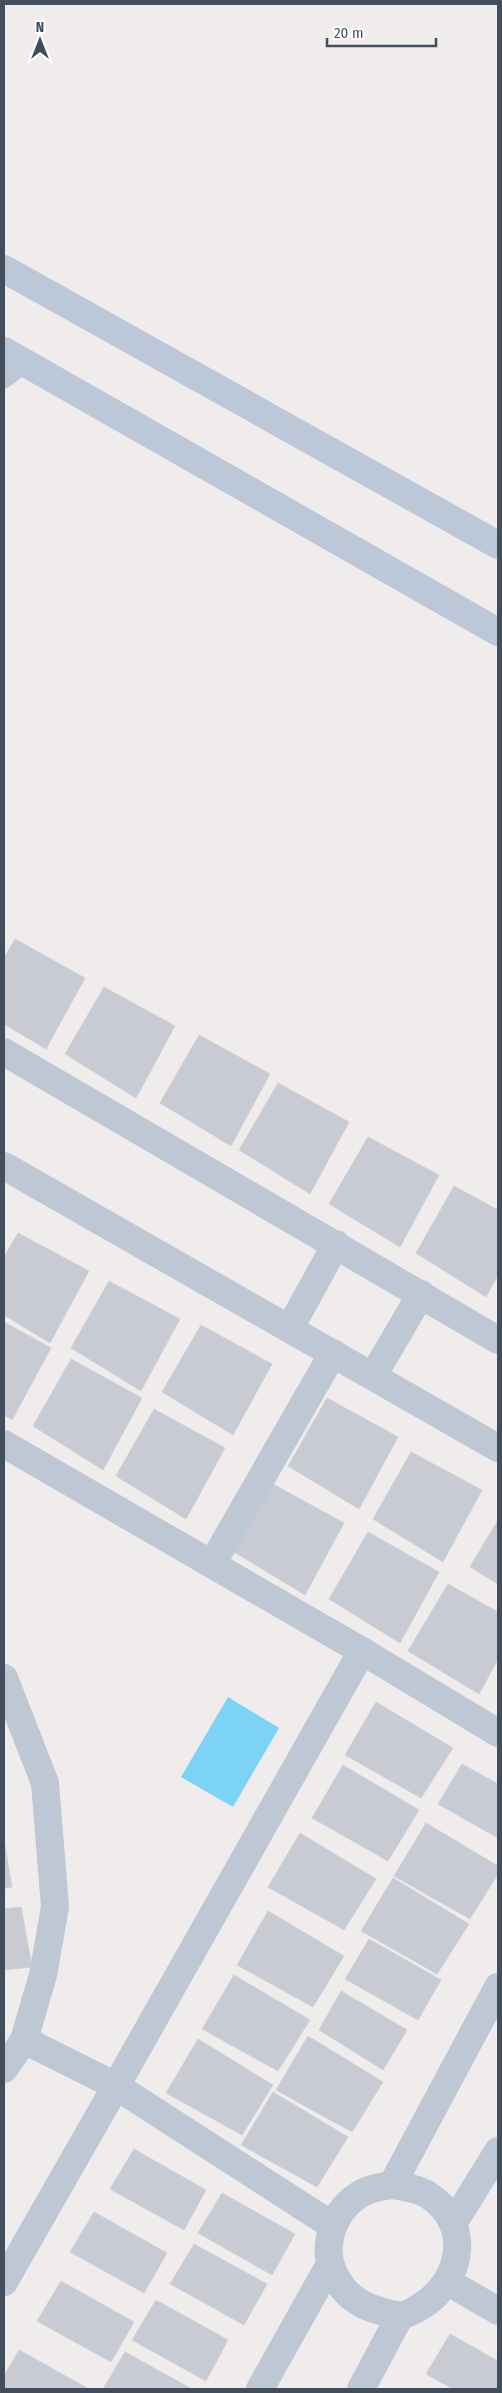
<svg xmlns="http://www.w3.org/2000/svg" width="502" height="2393" viewBox="0 0 502 2393" font-family="'Fira Sans Condensed',sans-serif">
	<rect width="100%" height="100%" fill="#f0ecec"/>
	<polygon fill="#7dd3f5" points="228,1697 279,1728 233,1807 181,1777"/>
	<g fill="#c8cbd3" stroke="#d0d2d9">
		<polygon points="15,939 85,978 46,1049 4,1024 4,958"/>
		<polygon points="104,987 175,1026 136,1098 65,1054"/>
		<polygon points="199,1035 270,1074 231,1146 160,1103"/>
		<polygon points="278,1083 349,1122 310,1194 239,1150"/>
		<polygon points="368,1137 439,1175 400,1247 329,1204"/>
		<polygon points="454,1186 498,1210 498,1275 486,1297 416,1253"/>
		<polygon points="18,1233 89,1271 50,1343 4,1315 4,1257"/>
		<polygon points="109,1281 180,1319 141,1391 71,1348"/>
		<polygon points="4,1322 51,1348 12,1420 4,1415"/>
		<polygon points="201,1325 272,1364 233,1435 162,1392"/>
		<polygon points="71,1359 142,1398 103,1470 33,1426"/>
		<polygon points="327,1398 398,1437 359,1509 288,1466"/>
		<polygon points="154,1409 225,1448 186,1519 116,1476"/>
		<polygon points="411,1452 482,1490 443,1562 373,1519"/>
		<polygon points="273,1484 344,1523 305,1595 234,1552"/>
		<polygon points="498,1520 498,1584 470,1567"/>
		<polygon points="368,1532 439,1572 400,1643 329,1599"/>
		<polygon points="448,1584 498,1612 498,1659 479,1694 408,1651"/>
		<polygon points="376,1702 453,1748 421,1798 345,1755"/>
		<polygon points="462,1764 498,1784 498,1838 438,1804"/>
		<polygon points="343,1765 419,1810 388,1861 312,1818"/>
		<polygon points="426,1823 498,1866 498,1874 470,1919 394,1876"/>
		<polygon points="300,1833 376,1879 344,1930 268,1887"/>
		<polygon points="4,1840 12,1887 4,1888"/>
		<polygon points="393,1878 469,1924 437,1974 361,1931"/>
		<polygon points="21,1907 32,1967 4,1970 4,1909"/>
		<polygon points="268,1911 344,1956 313,2007 237,1965"/>
		<polygon points="369,1939 441,1980 418,2020 345,1979"/>
		<polygon points="234,1975 310,2020 278,2071 202,2029"/>
		<polygon points="341,1991 407,2030 383,2070 319,2030"/>
		<polygon points="308,2036 383,2082 352,2132 276,2090"/>
		<polygon points="198,2039 273,2085 242,2135 166,2093"/>
		<polygon points="273,2092 348,2137 317,2187 241,2145"/>
		<polygon points="134,2149 206,2190 184,2230 110,2189"/>
		<polygon points="222,2193 295,2234 272,2275 198,2233"/>
		<polygon points="94,2212 167,2253 144,2293 70,2252"/>
		<polygon points="194,2244 267,2284 244,2325 170,2284"/>
		<polygon points="61,2281 134,2322 111,2362 37,2321"/>
		<polygon points="156,2300 228,2340 206,2381 132,2340"/>
		<polygon points="450,2334 498,2361 498,2389 453,2389 426,2374"/>
		<polygon points="19,2350 89,2389 4,2389 4,2376"/>
		<polygon points="125,2352 192,2389 103,2389"/>
	</g>
	<g fill="none" stroke-linecap="round" stroke-linejoin="round">
		<polyline stroke="#bec8d4" stroke-width="19" points="4,379 25,363"/>
		<g stroke="#bec8d4" stroke-width="28">
			<polyline points="4,1052 498,1340"/>
			<polyline points="4,1166 498,1448"/>
			<polyline points="290,1328 336,1244"/>
			<polyline points="373,1376 421,1294"/>
			<polyline points="4,1444 362,1651 498,1733"/>
			<polyline points="212,1564 333,1353"/>
			<polyline points="4,1678 45,1783 55,1907 43,1975 24,2040 4,2069"/>
			<path d="M 392,2185 C 404,2187 417,2188 428,2195 C 472,2223 463,2279 423,2305 C 417,2309 406,2316 399,2315 C 392,2315 383,2312 377,2310 C 356,2304 341,2291 333,2271 C 322,2246 333,2213 356,2197 C 366,2189 379,2187 392,2185 Z"/>
			<polyline points="392,2185 498,1987"/>
			<polyline points="453,2224 498,2151"/>
			<polyline points="333,2226 116,2086 362,1651"/>
			<polyline points="4,2282 116,2086 24,2040"/>
			<polyline points="448,2282 498,2311"/>
			<polyline points="260,2389 330,2264"/>
			<polyline points="361,2389 400,2316"/>
		</g>
		<g stroke="#bcc8d8" stroke-width="28">
			<polyline points="4,269 498,545"/>
			<polyline points="4,351 498,632"/>
		</g>
	</g>
	<rect width="502" height="2393" fill="none" stroke="#434e5c" stroke-width="10"/>
	<g transform="translate(40 40)" stroke="#ffffff" stroke-width="4" paint-order="stroke">
	<path d="M0-4L9 19L0 12L-9 19Z" fill="#434e5c"/>
	<text y="-8" font-size="14" font-weight="bold" text-anchor="middle" fill="#434e5c">N</text>
	</g>
	<path d="M327 38v8h109v-8" fill="none" stroke="#434e5c" stroke-width="2.5"/>
	<text x="334" y="38" font-size="15" fill="#434e5c" stroke="#ffffff" stroke-width="4" paint-order="stroke">20 m</text>
</svg>
